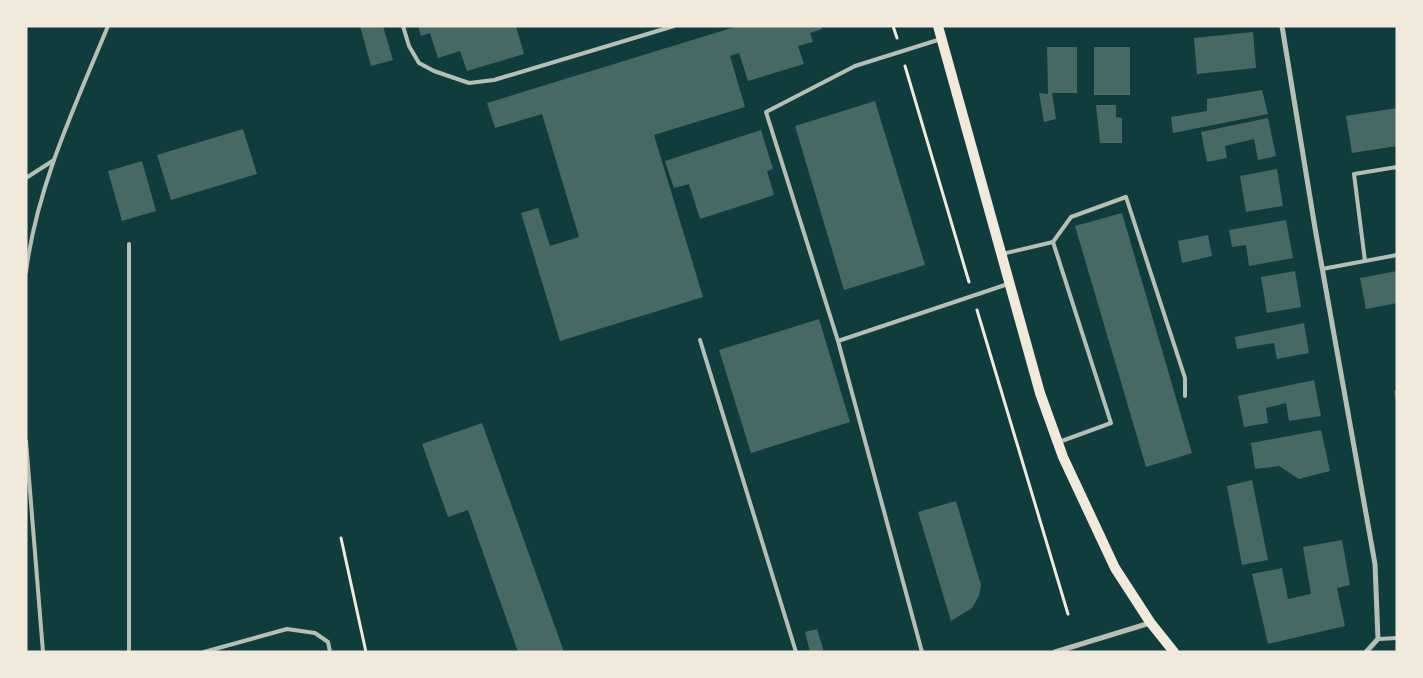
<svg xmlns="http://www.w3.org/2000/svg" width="1423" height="678" viewBox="0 0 1423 678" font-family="Raleway,sans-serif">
	<rect width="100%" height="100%" fill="#0f3d3e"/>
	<g fill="#486865">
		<polygon points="360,26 383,26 393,60 371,66"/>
		<polygon points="418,26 516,26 524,54 467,71 460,51 438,58 430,33 421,36"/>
		<polygon points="738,26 821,26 822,29 810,33 813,42 798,46 804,64 748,81 739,53 730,56 745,107 654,135 703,297 560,341 521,213 538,208 550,246 579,237 542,114 495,128 487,103"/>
		<polygon points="1253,32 1256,68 1197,74 1194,38"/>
		<polygon points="1047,47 1077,47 1077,93 1052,93 1056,119 1044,122 1039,93 1048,94"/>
		<rect x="1094" y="47" width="36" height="48"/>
		<polygon points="1262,90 1268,114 1173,133 1171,117 1207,111 1207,99"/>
		<polygon points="875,101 925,265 844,290 795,126"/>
		<polygon points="1096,105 1116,105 1116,117 1122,118 1122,143 1100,143"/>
		<polygon points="1397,108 1397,146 1352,153 1346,116"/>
		<polygon points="1268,118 1276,156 1258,160 1254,139 1225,146 1227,158 1207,162 1201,132"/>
		<polygon points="243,129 257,174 171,200 157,155"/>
		<polygon points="761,130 773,169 767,171 774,195 700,219 689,184 674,188 665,161"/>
		<polygon points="142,161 156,211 122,221 108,171"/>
		<polygon points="1277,169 1283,206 1246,212 1240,176"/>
		<polygon points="1122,213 1192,453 1146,467 1075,226"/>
		<polygon points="1286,220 1293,258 1249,266 1246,245 1232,247 1229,230"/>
		<polygon points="1208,235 1212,256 1182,263 1178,241"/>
		<polygon points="1295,271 1301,307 1267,313 1261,277"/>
		<polygon points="1397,271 1397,303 1366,309 1360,278"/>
		<polygon points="819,319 850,422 751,453 719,350"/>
		<polygon points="1304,323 1309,353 1277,359 1274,343 1237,349 1235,337"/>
		<polygon points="1314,380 1321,416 1289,421 1286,403 1266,408 1268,423 1244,427 1238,396"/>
		<polygon points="1397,390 1397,403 1396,403 1394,391"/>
		<polygon points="482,423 564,652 518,652 468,510 448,517 422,444"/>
		<polygon points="1321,430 1330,471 1299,479 1279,466 1255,469 1251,443"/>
		<polygon points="1252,480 1268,560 1242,565 1227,486"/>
		<polygon points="956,501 981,585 979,596 972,608 951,621 918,512"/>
		<polygon points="1342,540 1350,585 1337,588 1345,626 1268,644 1252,574 1282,568 1288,599 1311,594 1303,547"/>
		<polygon points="817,629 824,652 810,652 805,632"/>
	</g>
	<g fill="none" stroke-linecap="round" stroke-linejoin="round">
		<g stroke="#f1e9da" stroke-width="3">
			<polyline points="893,26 897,38"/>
			<polyline points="905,66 969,282"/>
			<polyline points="977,310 1068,614"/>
			<polyline points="341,538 366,652"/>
		</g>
		<g stroke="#b8beb3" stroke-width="4">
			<polyline points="403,26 409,46 419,63 434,71 469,83 494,80 674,26"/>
			<polyline points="26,178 54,160"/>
			<polyline points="1053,242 1111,423 1059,442"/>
			<polyline points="129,244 129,652"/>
			<polyline points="1002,254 1053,242 1071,217 1126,197 1185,378 1185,396"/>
			<polyline points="1365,261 1354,174 1397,167"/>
			<polyline points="1322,269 1397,255"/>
			<path d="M 26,272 C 37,186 75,106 108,26"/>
			<polyline points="700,340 796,652"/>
			<polyline points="838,341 766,112 855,66 941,39"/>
			<polyline points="26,441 43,652"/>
			<polyline points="1378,639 1397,638"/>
			<polyline points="204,652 287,629 315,633 328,642 330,652"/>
			<polyline points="922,652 838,341 1008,284"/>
		</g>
		<g stroke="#b8beb3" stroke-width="5">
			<polyline points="1282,26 1315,228 1375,564 1378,639 1366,652"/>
			<polyline points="1055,652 1150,623"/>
		</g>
		<polyline stroke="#f1e9da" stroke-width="10" points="938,26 1040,393 1063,457 1115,568 1150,622 1174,652"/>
	</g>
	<rect width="1423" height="678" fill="none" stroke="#f1e9da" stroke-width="55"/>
</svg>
